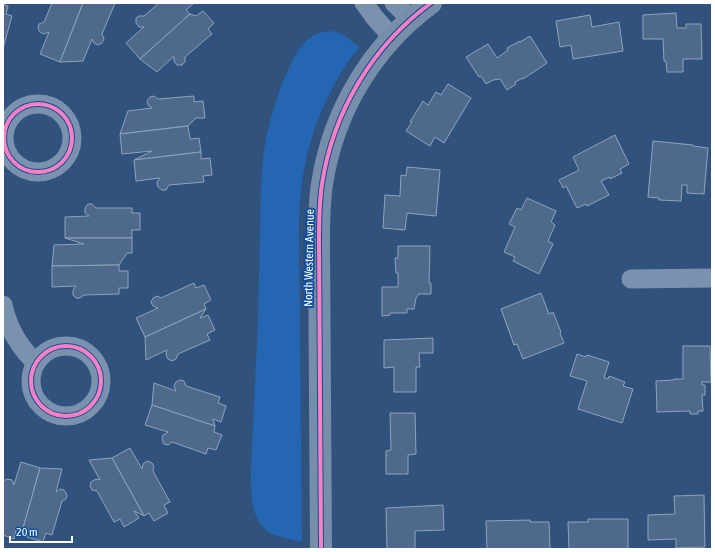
<svg xmlns="http://www.w3.org/2000/svg" width="715" height="552" viewBox="0 0 715 552" font-family="'Asap Condensed',sans-serif">
	<rect width="100%" height="100%" fill="#30527c"/>
	<path fill="#2466b2" d="M 330,31 C 343,33 350,39 359,47 C 327,87 306,140 301,192 C 299,205 299,218 299,231 L 302,542 C 292,539 281,538 272,534 C 249,523 251,489 251,468 L 258,319 L 261,188 L 263,158 L 266,138 L 271,117 L 281,86 L 293,59 L 300,48 L 307,40 L 315,34 L 323,32 Z"/>
	<g fill="#4e698b" stroke="#8fa3bb">
		<polygon points="52,3 83,3 60,62 40,54 49,32 44,34 40,32 38,28 39,24 44,22"/>
		<polygon points="83,3 115,3 102,34 104,39 102,43 98,45 94,43 92,39 83,61 60,62"/>
		<polygon points="159,3 192,3 193,4 186,10 190,14 140,59 126,43 144,27 139,27 136,23 136,18 139,16 144,16"/>
		<polygon points="3,4 8,6 6,14 12,16 3,48"/>
		<polygon points="203,11 214,23 208,29 212,34 185,57 185,62 182,65 177,65 174,61 174,56 157,72 140,59 190,14 196,16"/>
		<polygon points="676,13 677,28 686,28 686,24 701,24 702,59 683,59 683,72 667,72 666,61 664,61 663,39 643,39 643,15"/>
		<polygon points="590,15 592,27 619,22 623,51 573,59 571,45 560,47 556,21"/>
		<polygon points="530,36 547,63 523,79 523,78 515,82 516,84 507,90 500,79 493,80 486,84 481,76 479,77 466,57 488,44 497,58 508,50 507,48 520,41 520,42"/>
		<polygon points="448,84 471,98 444,143 435,137 430,146 406,131 412,122 410,122 423,101 428,105 436,92 441,95"/>
		<polygon points="154,96 158,99 194,96 194,102 203,101 205,118 196,118 188,126 120,134 128,111 152,108 148,105 147,101 150,97"/>
		<polygon points="188,126 190,139 199,138 201,152 134,160 152,151 122,154 120,134"/>
		<polygon points="615,135 629,164 620,169 622,173 610,179 610,177 601,181 609,195 587,206 586,204 577,208 566,186 563,188 559,180 579,170 573,157"/>
		<polygon points="653,141 693,145 693,146 708,148 704,194 687,193 687,185 682,185 681,201 659,200 659,198 648,197"/>
		<polygon points="201,152 201,159 210,158 212,175 203,176 204,182 169,185 166,190 162,190 158,187 157,182 160,178 136,181 134,160"/>
		<polygon points="407,167 440,170 436,216 407,213 405,230 383,228 385,195 400,196 401,175 406,176"/>
		<polygon points="527,198 556,211 551,222 555,225 548,241 553,244 539,274 513,261 515,257 504,252 515,227 509,224 517,208 521,210"/>
		<polygon points="88,204 92,204 96,208 132,208 132,213 140,213 140,230 132,230 132,238 65,238 65,217 89,216 85,213 85,208"/>
		<polygon points="65,238 132,238 132,253 127,253 119,265 52,266 54,245 84,244"/>
		<polygon points="398,246 430,246 429,283 431,283 431,294 419,294 416,298 414,309 407,309 407,313 390,313 390,315 382,316 382,287 398,287 398,273 396,273 395,258 398,258"/>
		<polygon points="119,265 119,271 128,271 128,288 119,288 119,294 84,295 80,298 76,298 73,295 73,290 76,286 52,287 52,266"/>
		<polygon points="194,283 196,288 204,285 211,300 204,304 206,309 145,337 136,318 158,308 153,306 151,302 153,298 157,296 161,298"/>
		<polygon points="541,293 549,314 553,312 561,332 560,333 564,343 523,359 517,344 514,345 501,309"/>
		<polygon points="206,309 200,318 208,315 215,330 207,334 210,340 178,354 176,359 172,361 168,359 166,355 167,350 146,360 145,337"/>
		<polygon points="433,338 433,353 419,353 420,367 416,367 416,392 394,392 394,367 384,368 384,340"/>
		<polygon points="683,346 710,346 711,382 702,382 702,385 705,385 705,395 702,395 703,411 698,411 698,414 690,414 690,411 657,412 656,381 674,380 674,379 683,379"/>
		<polygon points="577,354 586,357 587,355 609,362 604,378 608,379 609,376 625,382 623,386 633,389 622,423 578,409 587,381 570,376"/>
		<polygon points="180,380 184,381 186,386 220,397 218,403 226,406 221,422 213,419 215,426 152,405 154,383 176,391 174,386 176,382"/>
		<polygon points="152,405 215,426 214,432 222,435 216,450 208,448 206,454 172,442 168,445 164,444 162,439 163,435 168,432 145,425"/>
		<polygon points="390,413 415,413 416,454 408,455 408,474 386,474 386,451 391,450"/>
		<polygon points="130,448 142,469 143,464 147,461 152,463 154,466 153,471 170,502 164,505 168,513 154,521 149,513 144,516 112,458"/>
		<polygon points="112,458 144,516 134,511 139,518 124,527 120,519 114,522 97,491 92,490 90,486 91,482 96,479 100,480 89,460"/>
		<polygon points="21,462 40,468 22,532 16,530 14,539 3,535 3,493 4,490 3,488 3,481 7,479 12,480 14,485"/>
		<polygon points="40,468 62,469 56,492 60,489 64,490 67,495 66,499 62,501 52,535 46,533 43,542 27,537 29,529 22,532"/>
		<polygon points="704,495 705,547 676,548 676,539 648,540 648,515 675,514 674,496"/>
		<polygon points="443,505 444,530 415,531 415,549 387,549 386,508"/>
		<polygon points="588,519 628,519 628,549 569,549 568,522 588,522"/>
		<polygon points="530,520 530,522 549,522 550,549 487,549 486,521"/>
	</g>
	<g fill="none" stroke-linecap="round" stroke-linejoin="round">
		<g stroke="#7b92ae" stroke-width="19">
			<polyline points="364,3 375,18 392,37"/>
			<polyline points="394,3 411,19"/>
			<circle cx="38" cy="138" r="34"/>
			<polyline points="631,279 712,278"/>
			<path d="M 3,305 C 8,328 19,347 36,363"/>
			<circle cx="66" cy="381" r="35"/>
		</g>
		<path stroke="#768eaa" stroke-width="22" d="M 321,549 L 319,242 C 319,223 319,204 322,184 C 333,112 372,46 431,3"/>
		<g stroke="#104f9c" stroke-width="6">
			<g id="cycleway">
				<circle cx="38" cy="138" r="34"/>
				<circle cx="66" cy="381" r="35"/>
				<path d="M 321,549 L 319,242 C 319,223 319,204 322,184 C 333,112 372,46 431,3"/>
			</g>
		</g>
		<use href="#cycleway" stroke="#ff80c0" stroke-width="4"/>
	</g>
	<g text-anchor="middle" stroke-width="4" stroke-linejoin="round" paint-order="stroke">
		<g font-size="12" fill="#fff" stroke="#104f9c">
			<text transform="translate(309 258) rotate(-89)" y="4">North Western Avenue</text>
		</g>
	</g>
	<rect width="715" height="552" fill="none" stroke="#ffffff" stroke-width="8"/>
	<path d="M10 536v6h62v-6" fill="none" stroke="#ffffff" stroke-width="2"/>
	<text x="16" y="536" font-size="12" fill="#ffffff" stroke="#104f9c" stroke-width="3" paint-order="stroke">20 m</text>
</svg>
